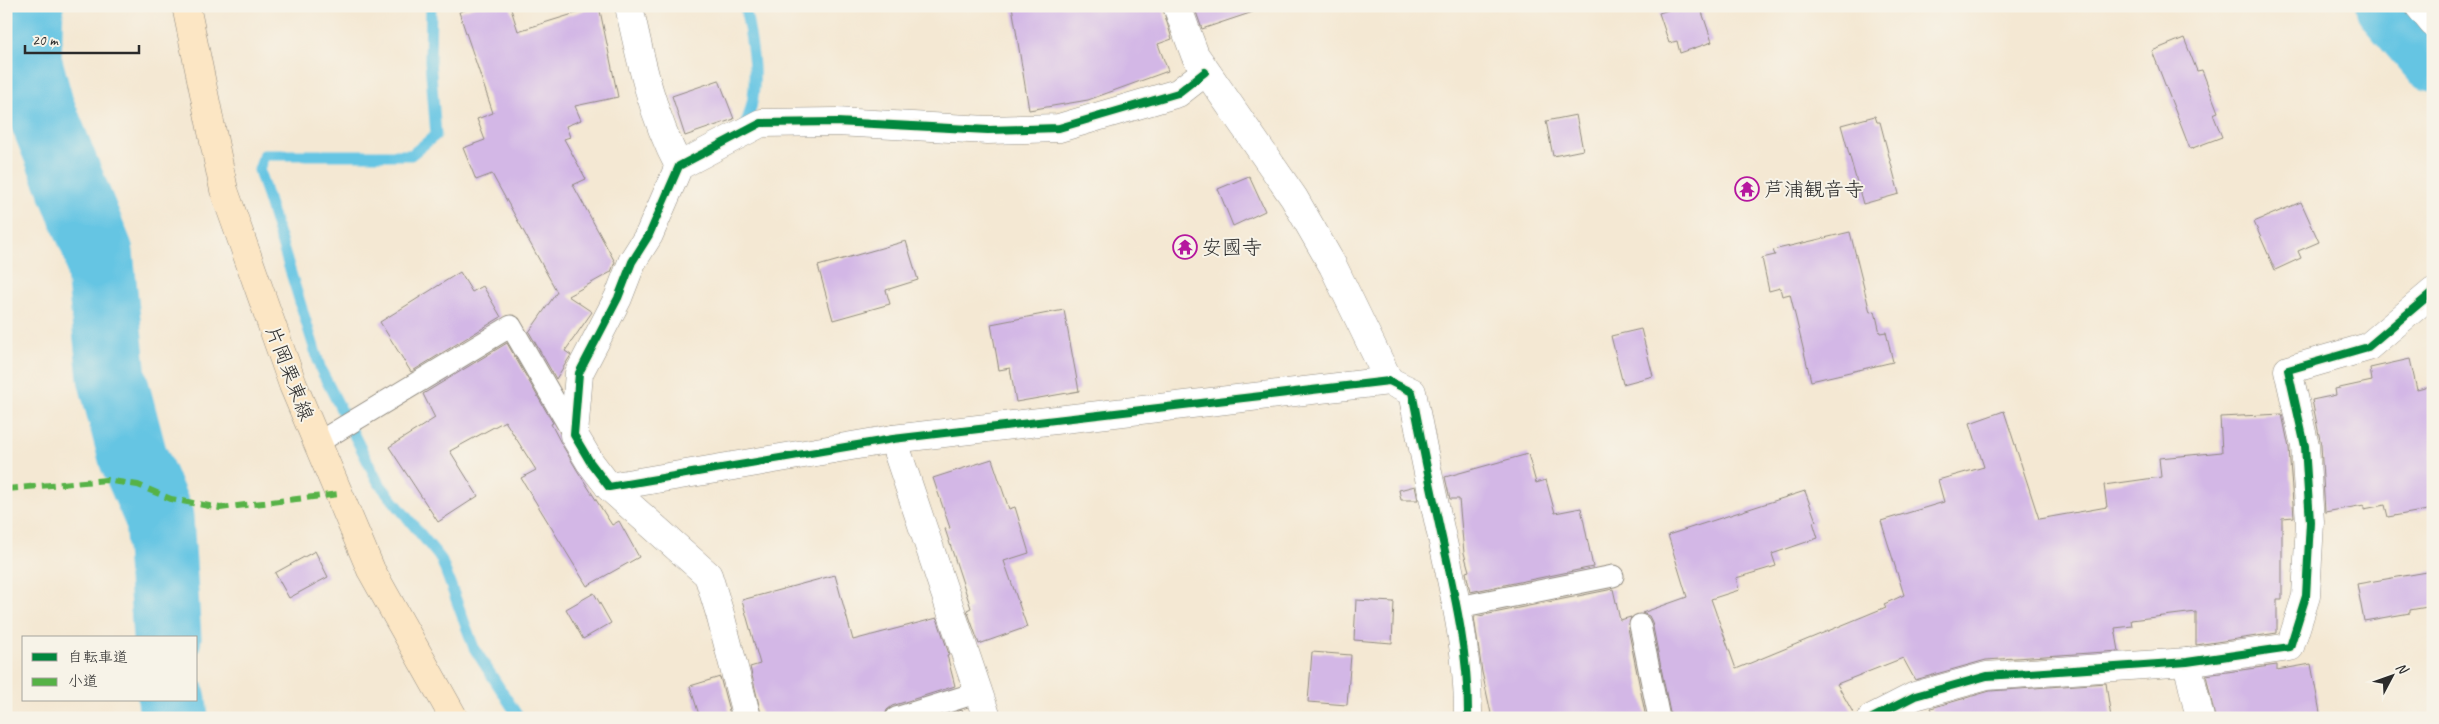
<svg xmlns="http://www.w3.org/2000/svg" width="2439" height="724" viewBox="0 0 2439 724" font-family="Caveat,'Klee One',sans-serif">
	<rect width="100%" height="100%" fill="#f7f3e8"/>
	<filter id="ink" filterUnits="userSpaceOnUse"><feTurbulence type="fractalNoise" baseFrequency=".02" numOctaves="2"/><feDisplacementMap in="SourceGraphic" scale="10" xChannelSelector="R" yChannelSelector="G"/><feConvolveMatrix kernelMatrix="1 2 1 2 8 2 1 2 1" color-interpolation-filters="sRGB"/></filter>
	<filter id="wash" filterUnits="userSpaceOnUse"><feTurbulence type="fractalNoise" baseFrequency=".0096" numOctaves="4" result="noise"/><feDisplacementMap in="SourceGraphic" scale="20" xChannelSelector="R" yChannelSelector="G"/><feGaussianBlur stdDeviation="1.12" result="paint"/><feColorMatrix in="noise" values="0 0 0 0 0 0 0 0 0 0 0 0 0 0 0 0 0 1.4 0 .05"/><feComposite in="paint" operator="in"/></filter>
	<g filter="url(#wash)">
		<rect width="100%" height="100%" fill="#f4e8d3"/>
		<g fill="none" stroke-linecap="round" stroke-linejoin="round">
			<g stroke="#65c5e3" stroke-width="11">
				<polyline points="431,6 430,61 436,135 411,155 264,155 259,170 321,370 378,482 441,559 474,648 519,718"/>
				<path d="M 745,6 C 752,45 762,88 745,125"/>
			</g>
			<g stroke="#65c5e3" stroke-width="69">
				<polyline points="29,6 27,60 40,108 99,253 112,377 133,457 159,517 167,638"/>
				<polyline points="2390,6 2433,56"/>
				<polyline points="172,700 174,718"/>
			</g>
		</g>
		<g id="blocks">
			<g fill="#d3b7e6">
				<polygon points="476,6 510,6 518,31 599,6 618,97 575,106 581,120 566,126 570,137 564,139 586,179 573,185 615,262 611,272 568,296 592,312 565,351 571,355 556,379 529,332 557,292 492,174 476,180 463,148 485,140 477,119 493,113 459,12"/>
				<polygon points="1012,6 1162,6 1172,39 1158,44 1168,71 1088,100 1029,110"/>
				<polygon points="1194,6 1252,6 1253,12 1202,29"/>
				<polygon points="1681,6 1700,6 1712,42 1680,53 1677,41 1669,43 1659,13"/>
				<polygon points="2184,38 2197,71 2202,70 2218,112 2213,114 2222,137 2190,149 2152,51"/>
				<polygon points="719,80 734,119 685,136 672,96"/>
				<polygon points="1576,115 1583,150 1553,156 1546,121"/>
				<polygon points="1875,116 1877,122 1880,122 1899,194 1863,204 1841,125"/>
				<polygon points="1249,176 1265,211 1233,226 1218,189"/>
				<polygon points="2301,202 2319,242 2298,251 2301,258 2275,270 2254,222"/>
				<polygon points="1850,232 1870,312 1875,311 1880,333 1886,332 1893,362 1811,381 1790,294 1782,296 1780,288 1769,291 1762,258 1775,255 1773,250"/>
				<polygon points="906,241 918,280 886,290 890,304 833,320 818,266"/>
				<polygon points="460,272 472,292 483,286 501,317 411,372 380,322"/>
				<polygon points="1064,310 1079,391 1016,402 1010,368 999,370 991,324"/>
				<polygon points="1641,329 1653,376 1623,384 1611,336"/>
				<polygon points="507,343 553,423 551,424 561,443 577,470 612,525 619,521 639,557 587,586 521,478 536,470 505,421 450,451 478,496 438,522 389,447 435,418 423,394"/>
				<polygon points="2410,359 2417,390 2433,386 2433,509 2388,517 2385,505 2364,509 2364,505 2325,512 2321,445 2312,400 2336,395 2335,389 2372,381 2370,368"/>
				<polygon points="2004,411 2039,519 2107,507 2104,485 2161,477 2159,458 2222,452 2220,417 2282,414 2289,448 2294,517 2282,518 2282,599 2277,599 2277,633 2196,645 2196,612 2131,620 2132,626 2115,628 2119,651 1986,660 1915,680 1903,658 1837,684 1856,718 1671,718 1652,622 1649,616 1642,613 1687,597 1668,535 1805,491 1816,521 1813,522 1818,538 1772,554 1776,566 1736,578 1739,590 1711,599 1736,669 1886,607 1884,604 1904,595 1881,521 1944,502 1938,480 1984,467 1970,423"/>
				<polygon points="1528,454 1536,483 1546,480 1555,513 1581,508 1593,567 1470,592 1466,572 1469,571 1464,553 1459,499 1450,499 1445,477"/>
				<polygon points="992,459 1009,509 1015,507 1029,553 1004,561 1027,627 979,644 967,610 971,608 945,529 950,528 933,478"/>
				<polygon points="1415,486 1418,500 1401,500 1399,490"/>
				<polygon points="315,551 328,577 289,598 275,573"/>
				<polygon points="2433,571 2433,606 2410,610 2410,613 2364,621 2357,584"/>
				<polygon points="835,575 853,640 937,618 949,654 947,655 955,686 892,706 887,710 884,718 762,718 750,667 760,664 742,600"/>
				<polygon points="1613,589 1620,620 1631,617 1628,628 1646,718 1492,718 1482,672 1474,617"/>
				<polygon points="594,593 611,623 583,639 566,609"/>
				<polygon points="1356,600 1394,602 1392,643 1354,640"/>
				<polygon points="1312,652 1351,655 1347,705 1308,702"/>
				<polygon points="2311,664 2321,718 2215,718 2206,675 2277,665 2277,670"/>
				<polygon points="720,677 731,718 700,718 690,686"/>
				<polygon points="2106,683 2111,718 1936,718 1931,708 1990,691"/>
				<polygon points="962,710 964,718 939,718"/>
			</g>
		</g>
	</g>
	<g filter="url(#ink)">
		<use href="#blocks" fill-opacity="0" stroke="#908a7f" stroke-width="1"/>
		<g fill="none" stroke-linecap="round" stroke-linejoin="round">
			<g stroke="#908a7f" stroke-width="23">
				<g id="service">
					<polyline points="317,443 511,326 574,435"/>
					<polyline points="1459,607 1613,576"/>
					<polyline points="1640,625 1659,718"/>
					<polyline points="896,718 979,692"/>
				</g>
			</g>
			<g stroke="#908a7f" stroke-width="29">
				<g id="minor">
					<path d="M 629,6 C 641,62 652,115 679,166"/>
					<polyline points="1177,6 1195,55 1294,198 1333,266 1389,381"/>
					<polyline points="2419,6 2433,23"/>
					<path d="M 1205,72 L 1178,93 L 1059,128 L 988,130 L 836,122 L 761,123 L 679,166 L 649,235 L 632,262 L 618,298 L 579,373 L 574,435 L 590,462 L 609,487 L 893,439 L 1389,381 L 1412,392 C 1419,428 1426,465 1434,501 C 1449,573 1469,643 1468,718"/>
					<polyline points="893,439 987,718"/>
					<polyline points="609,487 708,575 720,614 747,718"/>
					<polyline points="2187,662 2200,718"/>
					<polyline points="1872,718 1915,696 1987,676 2187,662 2290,647 2306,596 2310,522 2305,446 2288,370 2368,347 2433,292"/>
				</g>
			</g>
			<g stroke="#908a7f" stroke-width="29">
				<polyline id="secondary" points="186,6 224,190 293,385 371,570 454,718"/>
			</g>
			<use href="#service" stroke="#fff" stroke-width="21"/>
			<use href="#minor" stroke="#fff" stroke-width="28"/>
			<use href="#secondary" stroke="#fce6c4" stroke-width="28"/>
			<polyline stroke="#56b246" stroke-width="6" stroke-dasharray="12 6" stroke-linecap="butt" points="6,489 106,480 138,485 171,499 220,508 339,494"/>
			<g stroke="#f7f3e8" stroke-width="11">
				<g id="cycleway">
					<path d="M 1205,72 L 1178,93 L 1059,128 L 988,130 L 836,122 L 761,123 L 679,166 L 649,235 L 632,262 L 618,298 L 579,373 L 574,435 L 590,462 L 609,487 L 893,439 L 1389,381 L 1412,392 C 1419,428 1426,465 1434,501 C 1449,573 1469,643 1468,718"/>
					<polyline points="1872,718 1915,696 1987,676 2187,662 2290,647 2306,596 2310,522 2305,446 2288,370 2368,347 2433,292"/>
				</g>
			</g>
			<use href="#cycleway" stroke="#00873e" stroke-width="8"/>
		</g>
	</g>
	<defs>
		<g id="temple-ring" transform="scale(1.25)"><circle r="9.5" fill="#f7f3e8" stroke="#b5179e" stroke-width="1.5"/><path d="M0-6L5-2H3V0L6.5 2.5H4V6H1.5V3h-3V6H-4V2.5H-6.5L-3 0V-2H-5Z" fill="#b5179e"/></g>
	</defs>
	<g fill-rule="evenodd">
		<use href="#temple-ring" x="1747" y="189"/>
		<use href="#temple-ring" x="1185" y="247"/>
	</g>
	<g text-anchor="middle" stroke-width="4" stroke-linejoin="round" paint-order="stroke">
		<g font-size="20" fill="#2b2b2b" stroke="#f7f3e8" text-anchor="start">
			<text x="1764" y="196">芦浦観音寺</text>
			<text x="1202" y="254">安國寺</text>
		</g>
		<g font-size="20" fill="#2b2b2b" stroke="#f7f3e8">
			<text transform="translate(290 373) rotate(69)" y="7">片岡栗東線</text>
		</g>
	</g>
	<rect width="2439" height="724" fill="none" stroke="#f7f3e8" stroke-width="25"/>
	<rect x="22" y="636" width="175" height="65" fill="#f7f3e8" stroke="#a5a39c"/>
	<rect x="32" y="653" width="25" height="8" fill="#00873e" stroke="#a5a39c"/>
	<text x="68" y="662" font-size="15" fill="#2b2b2b">自転車道</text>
	<rect x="32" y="678" width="25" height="8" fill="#56b246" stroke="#a5a39c"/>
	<text x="68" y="686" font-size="15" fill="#2b2b2b">小道</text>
	<g transform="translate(2392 676) rotate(49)" stroke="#f7f3e8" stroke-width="4" paint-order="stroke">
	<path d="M0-4L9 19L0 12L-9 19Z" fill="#2b2b2b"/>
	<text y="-8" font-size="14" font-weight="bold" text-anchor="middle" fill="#2b2b2b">N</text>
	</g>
	<path d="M25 45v8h114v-8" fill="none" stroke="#2b2b2b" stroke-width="2.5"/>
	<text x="32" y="45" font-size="15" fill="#2b2b2b" stroke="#f7f3e8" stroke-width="4" paint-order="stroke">20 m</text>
</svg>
